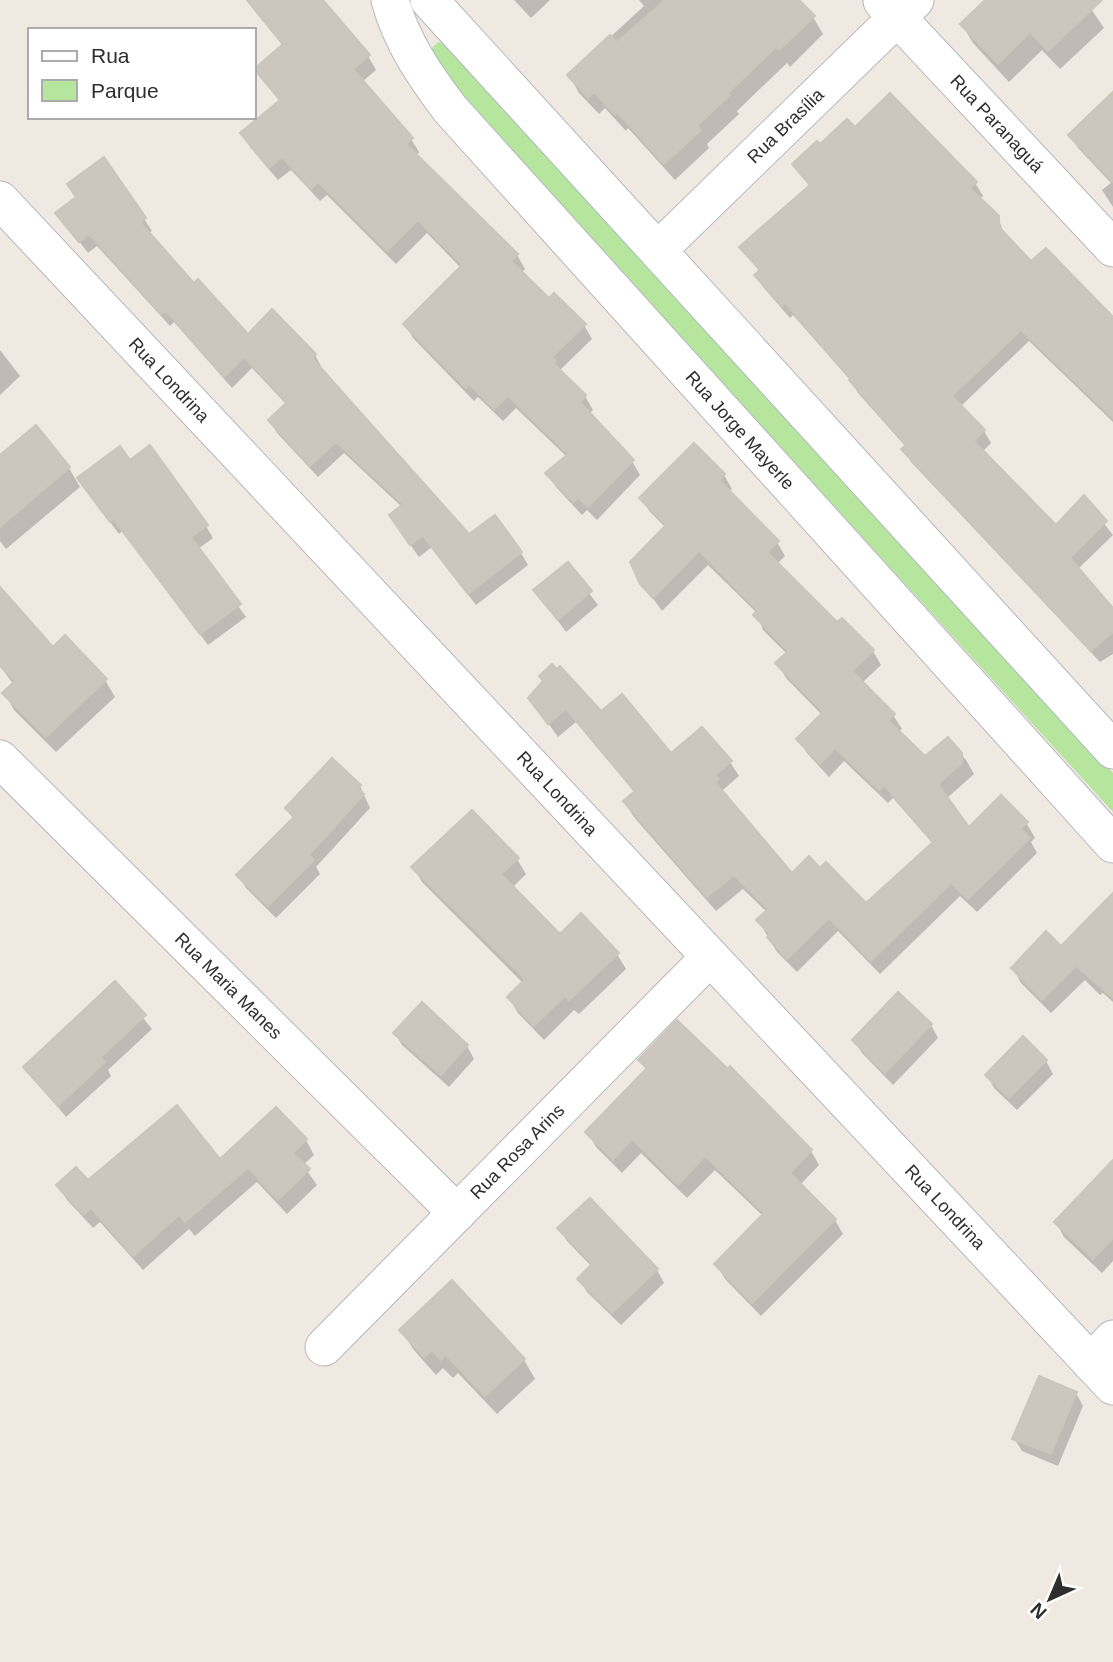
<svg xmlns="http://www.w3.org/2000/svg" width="1113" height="1662" viewBox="0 0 1113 1662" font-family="Arial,sans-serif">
	<rect width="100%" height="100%" fill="#efe9e1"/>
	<polygon fill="#b6e59e" points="438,42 448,45 1113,773 1113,812 429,62 427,53"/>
	<g fill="#0003">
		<polygon points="246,0 322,0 368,56 376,70 362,82 411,139 419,152 416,156 517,255 525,269 521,273 549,300 584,325 592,339 559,371 585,396 593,410 589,414 632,461 640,475 597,520 587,510 582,515 556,487 548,473 567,457 516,408 503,421 478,397 474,401 413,338 405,324 461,268 427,233 396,264 327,195 320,201 291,170 278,180 250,147 242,133 280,102 256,69 283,46"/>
		<polygon points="514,0 550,0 531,18"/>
		<polygon points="639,0 797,0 813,17 823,34 790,67 787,63 737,111 739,114 707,144 709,148 675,180 628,128 626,131 605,108 599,114 579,93 569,75 644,6"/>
		<polygon points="987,0 1085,0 1104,28 1060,69 1042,50 1009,82 973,43 962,24"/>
		<polygon points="1113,97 1113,207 1102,190 1111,183 1078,148 1071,136"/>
		<polygon points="854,129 975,183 983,196 979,199 998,217 1005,237 1031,264 1113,320 1113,422 1029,341 960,407 984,431 991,443 982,452 1056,528 1084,498 1113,535 1077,570 1113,611 1113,654 1100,662 911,462 903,449 906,447 858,393 851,381 793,315 790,318 764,288 756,276 760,272 742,247 810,187 794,164"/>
		<polygon points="58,213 144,219 152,231 148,234 194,285 248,336 272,312 315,355 322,368 320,370 469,537 521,553 528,565 476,605 432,547 419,557 398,528 402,507 344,453 318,477 277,433 270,420 287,405 252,368 232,388 174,322 170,326 97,246 88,253"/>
		<polygon points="0,350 20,376 0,395"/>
		<polygon points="36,427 69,468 80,487 6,549 0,541 0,457"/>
		<polygon points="129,462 206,526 213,538 198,549 246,617 208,645 122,531 119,534 87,491"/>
		<polygon points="724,475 732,489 729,492 777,542 785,556 777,564 837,625 873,651 881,665 862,683 893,715 902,729 898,732 925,759 948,739 966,760 974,774 946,799 969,830 1001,798 1027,824 1035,838 1031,842 1037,853 977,912 960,896 880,974 838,931 797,972 777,952 758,920 767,912 743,889 716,911 633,816 625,802 635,793 576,722 558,737 530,698 601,713 671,756 730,762 739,776 723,790 724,795 792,876 820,870 866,905 933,844 893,798 888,803 844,761 829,777 807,753 798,739 822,715 786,678 778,664 787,654 763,630 757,613 708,565 662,611 642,583 666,528 650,512 641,498"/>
		<polygon points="567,564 598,605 566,632 536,590"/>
		<polygon points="0,604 53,649 105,680 115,697 56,752 14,710 5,693 14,685 0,666"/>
		<polygon points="360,786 370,808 316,867 320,874 276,918 246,888 239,876 294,820 287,808"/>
		<polygon points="517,859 526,874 512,888 560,936 617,954 626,969 579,1014 574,1010 544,1040 518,1013 509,998 523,983 422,882 413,867"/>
		<polygon points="1113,909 1113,1002 1103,993 1100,995 1085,980 1051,1013 1021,983 1013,968 1061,948"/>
		<polygon points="115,983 152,1029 108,1070 111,1076 66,1117 25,1067"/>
		<polygon points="931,1025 938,1038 893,1085 862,1053 854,1040"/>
		<polygon points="395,1033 467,1046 474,1059 449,1087 402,1045"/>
		<polygon points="1023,1038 1046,1061 1053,1074 1017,1110 994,1088 987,1075"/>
		<polygon points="640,1060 811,1151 819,1165 800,1185 835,1220 843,1234 761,1316 725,1279 717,1265 763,1216 715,1170 687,1198 641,1153 622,1173 596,1147 588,1132 647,1071"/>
		<polygon points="306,1140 314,1155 303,1165 317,1185 287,1214 257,1182 195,1236 189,1229 143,1270 100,1222 93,1228 67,1200 58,1185 220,1161"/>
		<polygon points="1113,1162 1113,1261 1102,1273 1064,1237 1056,1222"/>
		<polygon points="590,1200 657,1270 664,1283 621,1325 587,1292 579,1279 592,1267 567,1241 560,1229"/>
		<polygon points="402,1330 524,1360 535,1379 497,1414 458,1373 453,1378 443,1368 436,1375 413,1349"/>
		<polygon points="1076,1393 1083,1406 1058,1466 1022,1451 1014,1438"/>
	</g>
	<g fill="#cbc7bf" stroke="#cbc5ba" stroke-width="2">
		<polygon points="247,0 323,0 370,55 353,69 413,138 406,144 518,254 511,261 549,298 554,293 586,324 552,357 556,361 553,363 586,395 580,402 634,460 588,507 578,498 573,502 545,473 568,454 508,396 494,409 469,384 466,388 403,324 462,265 418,220 387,251 318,182 311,189 282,157 269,168 240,133 280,100 254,69 283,44"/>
		<polygon points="665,0 799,0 815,16 779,50 776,47 728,93 730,95 697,126 701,130 664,164 617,112 615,115 594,92 588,98 567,75 610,35 617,42"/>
		<polygon points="985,0 1102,0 1048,51 1030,32 998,64 960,24"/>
		<polygon points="1113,92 1113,182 1068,135"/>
		<polygon points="890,93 977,182 970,188 999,216 999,227 1031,261 1046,248 1113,317 1113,418 1021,330 952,396 985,430 974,441 1056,525 1084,495 1107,521 1070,558 1113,608 1113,632 1091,651 901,449 906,445 849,380 851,379 785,303 782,306 754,275 760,270 739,247 810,185 792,164 817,141 820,144 847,119 855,127"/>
		<polygon points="104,157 146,218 140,222 194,283 198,279 248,334 272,309 316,354 312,358 469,534 495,515 522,552 468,594 423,536 410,545 389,515 403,504 336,442 310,466 268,420 287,402 244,357 224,377 166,311 161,314 89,234 79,242 55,213 76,197 67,184"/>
		<polygon points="36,425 70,467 0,527 0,455"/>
		<polygon points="694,443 725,474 719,480 779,541 767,552 837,622 842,618 874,650 852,671 895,714 888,720 925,756 948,737 962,753 962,763 938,784 969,827 1001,795 1028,822 1021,829 1030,838 968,899 951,883 871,961 829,918 787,959 767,937 770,934 756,920 768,909 734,875 707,897 623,801 635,791 566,709 548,724 528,698 543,681 539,676 552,664 557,669 560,666 601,711 622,694 671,753 702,727 732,761 715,775 719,779 715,782 792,873 809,856 820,868 826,862 866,903 933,842 884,785 879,790 835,748 820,764 796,739 823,712 775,663 788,651 753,615 757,610 699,551 653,598 640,584 630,562 666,525 639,498"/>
		<polygon points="150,445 208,525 191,537 241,604 200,634 114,520 110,522 77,478 120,446 130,460"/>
		<polygon points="568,562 592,591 558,620 533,590"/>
		<polygon points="0,587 53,647 65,635 107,679 46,737 2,693 15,681 0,666"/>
		<polygon points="332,758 361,785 358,789 364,794 309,855 314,860 268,906 236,875 294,817 285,808"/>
		<polygon points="472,810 519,858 501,874 560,934 581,913 619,953 569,1000 565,996 534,1026 507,997 525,979 411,867"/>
		<polygon points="1113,893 1113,998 1076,966 1042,1000 1011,968 1046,931 1061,946"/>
		<polygon points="115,981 146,1015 101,1057 105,1062 58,1106 23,1067"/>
		<polygon points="898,992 932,1024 885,1073 852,1040"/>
		<polygon points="422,1002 468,1045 441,1075 393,1033"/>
		<polygon points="677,1020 728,1069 730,1066 812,1150 790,1173 836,1219 752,1303 714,1264 764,1213 705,1156 678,1185 632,1139 613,1160 585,1132 647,1068 638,1060"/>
		<polygon points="1023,1036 1047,1060 1009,1098 985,1075"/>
		<polygon points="177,1105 220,1159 276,1107 307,1139 293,1153 310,1169 278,1200 248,1168 185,1222 179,1215 133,1256 91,1208 83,1215 56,1185 76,1167 88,1180"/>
		<polygon points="1113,1160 1113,1238 1093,1259 1054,1222"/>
		<polygon points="590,1198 658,1269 612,1313 577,1279 592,1264 557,1228"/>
		<polygon points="452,1280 525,1359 485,1396 446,1355 441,1360 432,1350 424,1357 399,1330"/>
		<polygon points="1039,1376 1077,1392 1051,1454 1012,1439"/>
	</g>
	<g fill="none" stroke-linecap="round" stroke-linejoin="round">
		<g stroke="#b4b7c1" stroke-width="39">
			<g id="minor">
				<path id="s1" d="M 390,0 C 401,41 425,76 450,109 L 1113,844"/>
				<polyline points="429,0 1113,750"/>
				<path id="s2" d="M 882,1 L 1113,248"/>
				<path id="s3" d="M 0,200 L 1113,1386"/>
				<path id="s4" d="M 658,250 L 915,0"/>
				<path id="s5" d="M 0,759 L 457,1213"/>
				<path id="s6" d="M 324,1347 L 710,957"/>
				<polyline points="1091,1363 1113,1339"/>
			</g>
		</g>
		<use href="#minor" stroke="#fff" stroke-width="37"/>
	</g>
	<g text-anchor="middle" stroke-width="7" stroke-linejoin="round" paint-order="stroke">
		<g font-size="18" fill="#2e2e2e" stroke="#fff">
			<text dy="6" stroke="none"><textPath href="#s2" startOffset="168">Rua Paranaguá</textPath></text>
			<text dy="6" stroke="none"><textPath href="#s4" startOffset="178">Rua Brasília</textPath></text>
			<text dy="6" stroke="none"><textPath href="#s3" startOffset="247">Rua Londrina</textPath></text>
			<text dy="6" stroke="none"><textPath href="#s1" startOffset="558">Rua Jorge Mayerle</textPath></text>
			<text dy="6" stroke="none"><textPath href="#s3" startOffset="814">Rua Londrina</textPath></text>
			<text dy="6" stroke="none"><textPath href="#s5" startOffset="322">Rua Maria Manes</textPath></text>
			<text dy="6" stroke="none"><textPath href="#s6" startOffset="275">Rua Rosa Arins</textPath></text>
			<text dy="6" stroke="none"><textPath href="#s3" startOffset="1381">Rua Londrina</textPath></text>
		</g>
	</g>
	<rect x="28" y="28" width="228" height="91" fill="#ffffff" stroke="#ababab" stroke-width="2"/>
	<rect x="42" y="51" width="35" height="10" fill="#ffffff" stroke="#ababab" stroke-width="2"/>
	<text x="91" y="63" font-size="21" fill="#2e2e2e">Rua</text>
	<rect x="42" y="80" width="35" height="21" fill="#b6e59e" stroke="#ababab" stroke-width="2"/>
	<text x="91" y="98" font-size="21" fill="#2e2e2e">Parque</text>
	<g transform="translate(1050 1599) rotate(224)" stroke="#ffffff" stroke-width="5" paint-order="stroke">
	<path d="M0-5L12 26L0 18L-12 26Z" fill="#2e2e2e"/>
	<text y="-10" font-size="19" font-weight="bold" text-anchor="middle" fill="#2e2e2e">N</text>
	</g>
</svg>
